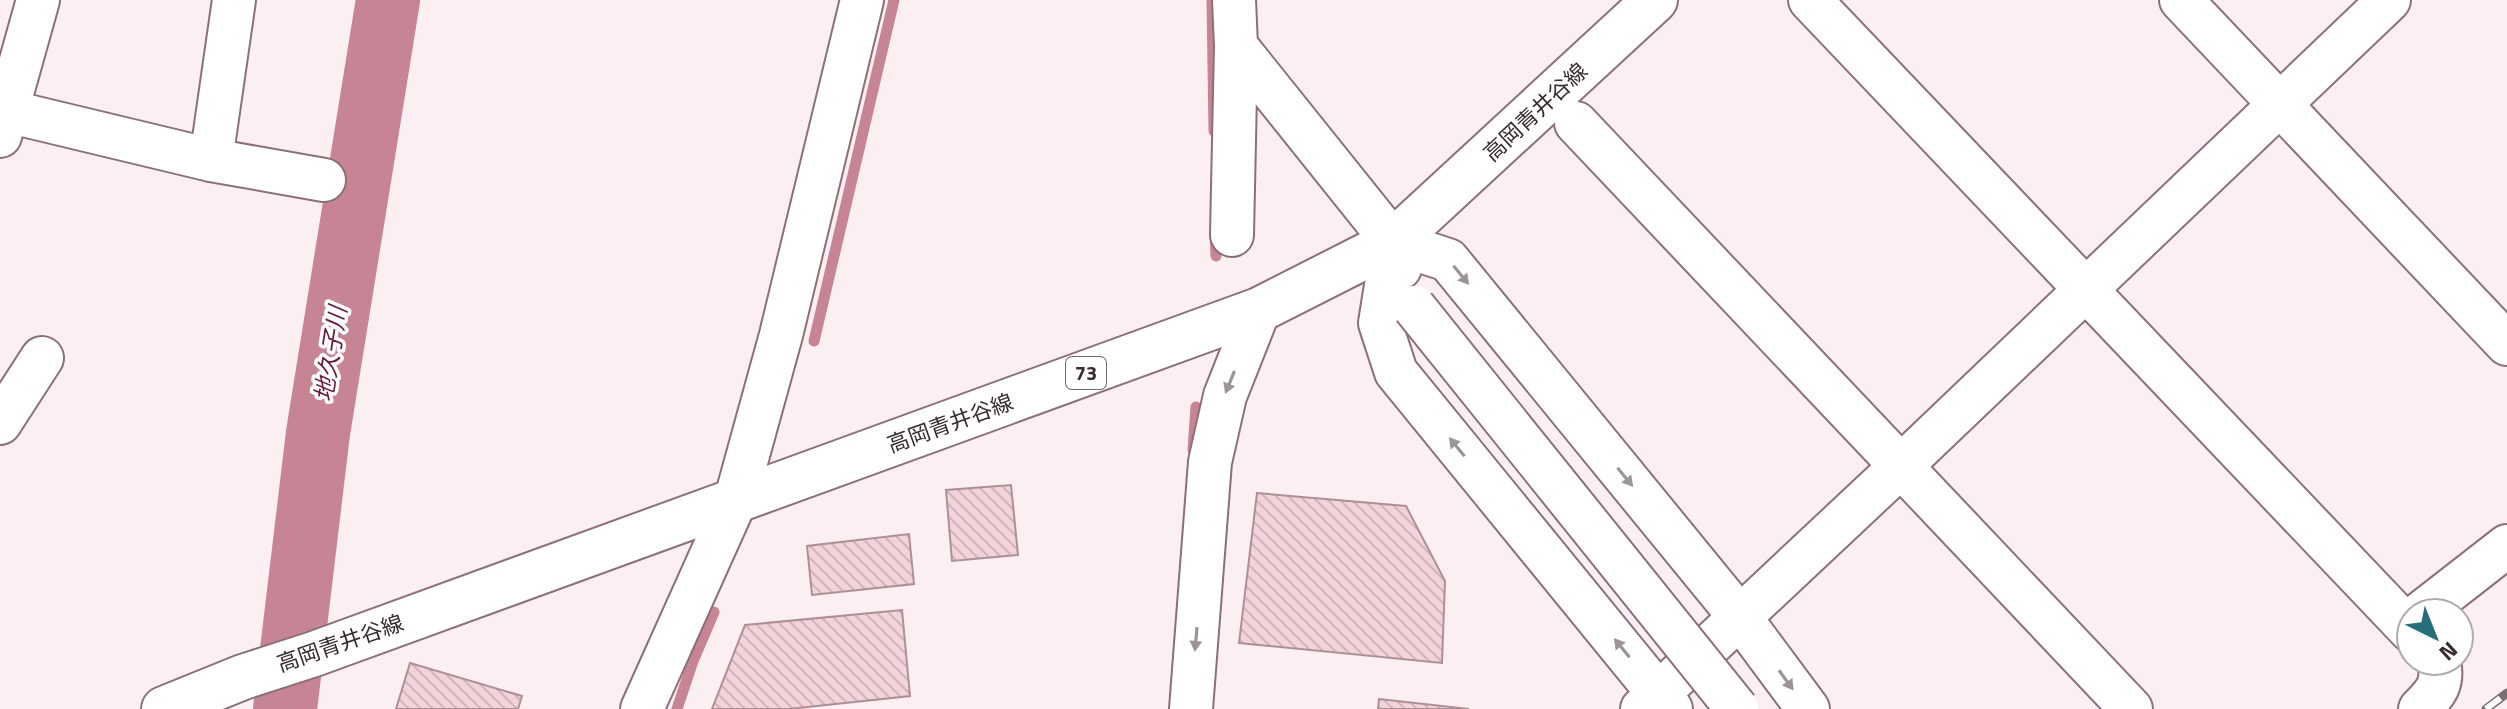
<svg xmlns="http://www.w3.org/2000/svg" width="2507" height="709" viewBox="0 0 2507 709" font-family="'Titillium Web','Noto Sans JP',sans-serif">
	<defs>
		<pattern id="building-back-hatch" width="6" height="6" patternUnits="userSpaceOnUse" patternTransform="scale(2)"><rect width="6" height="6" fill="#f2d3d9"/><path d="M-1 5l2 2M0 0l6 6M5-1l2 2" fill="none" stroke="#d0b5bb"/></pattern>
	</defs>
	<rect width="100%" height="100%" fill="#fceff2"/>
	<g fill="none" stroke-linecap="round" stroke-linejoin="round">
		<g stroke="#c78495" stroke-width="11">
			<polyline points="1212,0 1214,131"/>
			<polyline points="1215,233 1216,256"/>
			<polyline points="814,341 894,0"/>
			<polyline points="1193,450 1196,407"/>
			<polyline points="677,709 693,661 714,612"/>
		</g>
		<polyline stroke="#c78495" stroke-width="64" points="285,709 318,433 388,0"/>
	</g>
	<g fill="url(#building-back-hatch)" stroke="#ad9096" stroke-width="2">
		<polygon points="1011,485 1018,555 952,561 946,490"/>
		<polygon points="1257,493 1406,506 1445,581 1442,663 1239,643"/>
		<polygon points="909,534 914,584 812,595 807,546"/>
		<polygon points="902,610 910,696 789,709 712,709 745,625"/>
		<polygon points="410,663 522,696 518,709 396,709"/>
		<polygon points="1379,699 1469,709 1378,709"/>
	</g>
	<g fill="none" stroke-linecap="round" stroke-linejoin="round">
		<g stroke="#8c7077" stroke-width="46">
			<g id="minor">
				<polyline points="1234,0 1236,46 1393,242 1400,268"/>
				<polyline points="1810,0 2411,631"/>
				<polyline points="2181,0 2507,344"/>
				<polyline points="0,112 7,111 211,160 324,180"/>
				<polyline points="1576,123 2131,709"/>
				<polyline points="0,136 38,0"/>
				<polyline points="211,160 234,0"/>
				<polyline points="1232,235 1236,46"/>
				<polyline points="1393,242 1448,260 1739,616 1808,709"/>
				<polyline points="1393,242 1380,323 1396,372 1671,709"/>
				<polyline points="0,423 42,358"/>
				<polyline points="2421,613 2507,546"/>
				<polyline points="642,709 735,502 781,335 862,0"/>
				<polyline points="1191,709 1210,462 1225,396 1259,310"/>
				<polyline points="1642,709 1901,466 2389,0"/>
				<path d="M 2420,709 C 2436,693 2444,684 2439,661"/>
			</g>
		</g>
		<g stroke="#8c7077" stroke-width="48">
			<polyline id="major" points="164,709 243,677 314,654 1259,310 1393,242 1655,0"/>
		</g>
		<use href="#minor" stroke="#fff" stroke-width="42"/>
		<use href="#major" stroke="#fff" stroke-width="44"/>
		<g stroke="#7b6f72" stroke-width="9">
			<polyline id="rail" points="2486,709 2507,693"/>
		</g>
		<use href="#rail" stroke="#fff" stroke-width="6" stroke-dasharray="18" stroke-linecap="butt"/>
		<g stroke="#8c7077" stroke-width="46" stroke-linecap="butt">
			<polyline id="minor-bridge" points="1414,307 1737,709"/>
		</g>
		<use href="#minor-bridge" stroke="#fff" stroke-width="42"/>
	</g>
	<defs><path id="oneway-solid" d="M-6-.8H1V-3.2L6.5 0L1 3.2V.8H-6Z" transform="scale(2)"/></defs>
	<g fill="#9b9596">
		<use href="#oneway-solid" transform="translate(1461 275) rotate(51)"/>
		<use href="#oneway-solid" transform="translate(1230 382) rotate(112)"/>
		<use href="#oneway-solid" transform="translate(1457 447) rotate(-129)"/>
		<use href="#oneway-solid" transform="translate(1625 477) rotate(51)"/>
		<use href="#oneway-solid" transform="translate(1196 639) rotate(95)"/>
		<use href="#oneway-solid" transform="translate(1622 648) rotate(-129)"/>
		<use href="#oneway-solid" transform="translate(1786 680) rotate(54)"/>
	</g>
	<g text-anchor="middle" stroke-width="7" stroke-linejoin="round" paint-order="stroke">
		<rect fill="#fff" stroke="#736b6d" stroke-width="2" x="1066" y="357" width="40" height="32" rx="6"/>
		<g font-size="20" font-weight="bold" fill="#372b2e">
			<text x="1086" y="380">73</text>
		</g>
		<g font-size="22" fill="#372b2e" stroke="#fff">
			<text transform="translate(1535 112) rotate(-43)" y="8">高岡青井谷線</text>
			<text transform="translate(950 423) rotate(-20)" y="8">高岡青井谷線</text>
			<text transform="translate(340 643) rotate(-19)" y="8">高岡青井谷線</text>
		</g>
		<g font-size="24" font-style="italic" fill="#6b1a38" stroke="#fff">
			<text transform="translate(331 354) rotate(-81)" y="8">地久子川</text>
		</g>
	</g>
	<g transform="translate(2435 637) rotate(137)"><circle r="38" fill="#ffffff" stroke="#afaaab" stroke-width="2"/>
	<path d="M0-6L14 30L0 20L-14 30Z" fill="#276e7c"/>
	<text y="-12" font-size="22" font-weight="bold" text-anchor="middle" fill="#372b2e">N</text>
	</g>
</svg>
